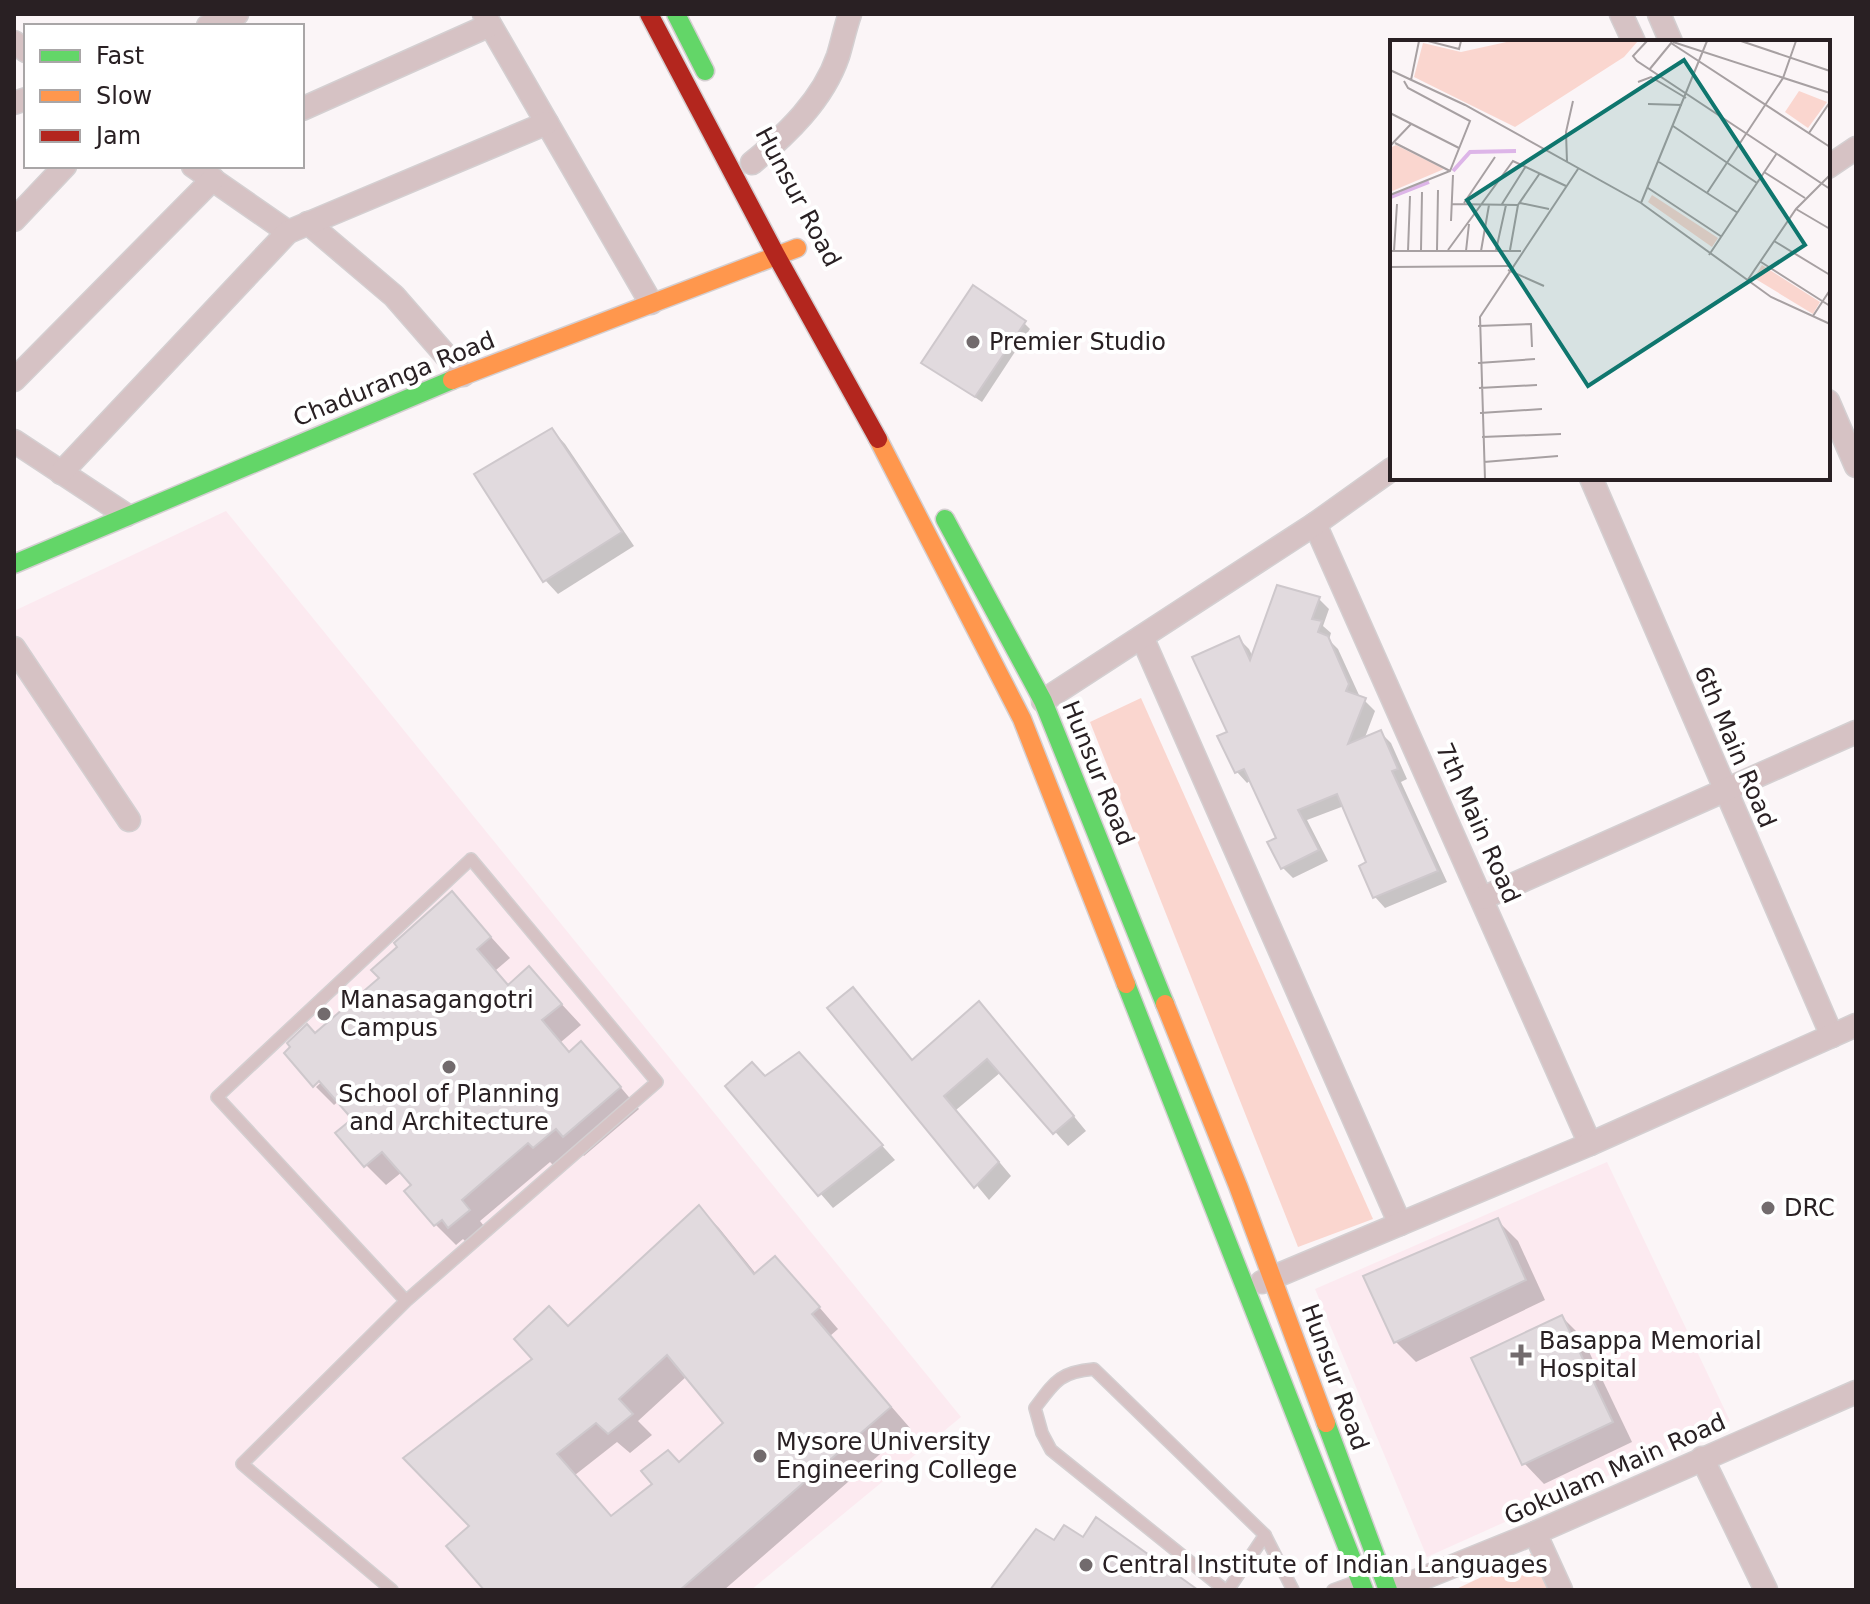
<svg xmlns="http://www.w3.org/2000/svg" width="1870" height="1604" viewBox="0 0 1870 1604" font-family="'DejaVu Sans',sans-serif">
	<rect width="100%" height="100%" fill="#fbf5f7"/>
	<g fill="#fceaf0">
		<polygon points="226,511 961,1417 751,1590 14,1590 14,611"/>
		<polygon points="1607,1162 1730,1421 1427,1557 1315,1289"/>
	</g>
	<g fill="#fad6cf">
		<polygon points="1141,698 1373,1219 1298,1247 1090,722"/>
		<polygon points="1533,1553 1549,1590 1454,1590"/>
	</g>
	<g fill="#0003" fill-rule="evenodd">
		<polygon points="1024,323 1030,329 982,402 924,363"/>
		<polygon points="552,430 565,444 634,546 558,594 545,580"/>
		<polygon points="1319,599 1329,609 1323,626 1331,633 1329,640 1338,649 1359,695 1375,711 1364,740 1381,733 1391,743 1407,779 1401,782 1447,882 1385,908 1375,897 1362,867 1369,863 1344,806 1307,820 1328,861 1293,878 1283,868 1279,839 1251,780 1247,783 1237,772 1230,733 1238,638 1249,649 1253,657"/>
		<polygon points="452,894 510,958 496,970 509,986 529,969 581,1025 561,1042 571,1053 601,1064 639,1109 584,1156 577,1148 555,1167 550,1162 480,1221 488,1231 470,1246 463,1239 456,1245 436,1225 407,1191 413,1186 402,1172 386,1185 366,1165 355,1119 339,1101 334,1105 316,1087 328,1076 315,1036 381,979"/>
		<polygon points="853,990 913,1061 992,1017 1086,1131 1068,1146 1001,1072 956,1110 1011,1176 989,1200 830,1008"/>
		<polygon points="812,1068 895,1160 833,1208 727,1086"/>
		<path d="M 699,1208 L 719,1228 L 757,1275 L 795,1279 L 838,1329 L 830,1336 L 910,1428 L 724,1590 L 487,1590 L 472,1526 L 535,1359 ZM 687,1376 L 725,1424 L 679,1465 L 612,1517 L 575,1475 L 617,1442 L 630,1453 L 652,1435 L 638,1421 Z"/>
		<polygon points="1498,1221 1518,1241 1545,1300 1416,1362 1396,1342"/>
		<polygon points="1562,1317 1582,1337 1632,1442 1544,1484 1524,1463"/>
	</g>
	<g fill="#e1dade" stroke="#cec8cc" stroke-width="2" fill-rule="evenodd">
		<polygon points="973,285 1026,321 975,397 921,363"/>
		<polygon points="552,428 622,532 543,582 474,474"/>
		<polygon points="1277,585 1320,597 1312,619 1322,621 1318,632 1328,636 1349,684 1346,691 1366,698 1348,744 1381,730 1398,769 1392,771 1438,871 1373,898 1359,866 1366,862 1337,794 1298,810 1319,850 1281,869 1267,842 1276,838 1244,769 1235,773 1217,736 1227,732 1192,657 1239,636 1250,660"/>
		<polygon points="452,891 491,937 477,949 508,985 529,966 562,1004 542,1020 569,1052 581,1041 621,1087 563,1137 556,1129 533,1148 528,1143 462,1200 470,1210 448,1228 442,1220 434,1226 404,1191 411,1185 382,1152 364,1167 335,1133 352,1119 319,1081 313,1087 284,1053 290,1047 287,1043 307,1024 315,1033 379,978 371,970 397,947 394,943"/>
		<polygon points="853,987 912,1060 979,1001 1074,1116 1053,1134 987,1059 944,1096 999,1162 974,1188 827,1008"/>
		<polygon points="799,1052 883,1145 818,1196 725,1086 752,1062 765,1076"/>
		<path d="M 699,1205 L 754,1274 L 775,1256 L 820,1307 L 812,1314 L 891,1407 L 680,1590 L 484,1590 L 446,1546 L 469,1526 L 403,1458 L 532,1359 L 514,1339 L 549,1306 L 568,1326 ZM 667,1355 L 723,1423 L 679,1462 L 668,1450 L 641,1471 L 652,1484 L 611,1516 L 557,1454 L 596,1423 L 608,1434 L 633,1414 L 619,1399 Z"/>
		<polygon points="1498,1218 1526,1280 1394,1343 1363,1276"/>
		<polygon points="1562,1315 1613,1422 1522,1465 1471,1358"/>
		<polygon points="1096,1517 1198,1590 990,1590 1036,1529 1054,1540 1064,1525 1083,1537"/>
	</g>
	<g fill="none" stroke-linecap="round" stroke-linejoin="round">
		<g stroke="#d4cfd1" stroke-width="14">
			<g id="lane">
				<polyline points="392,1590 242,1464 406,1301 657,1082 471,859 217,1097 406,1301"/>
				<path d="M 1225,1590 L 1051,1450 L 1042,1433 L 1035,1408 C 1055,1381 1060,1372 1094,1369 L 1265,1535 L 1293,1590"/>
				<polyline points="1228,1590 1265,1535"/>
				<polyline points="1333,1590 1355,1582"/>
			</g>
		</g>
		<g stroke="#d4cfd1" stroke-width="25">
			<g id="street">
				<polyline points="484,14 651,303"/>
				<polyline points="1621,14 1634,42"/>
				<polyline points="1659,14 1671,42"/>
				<polyline points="208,26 237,14"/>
				<polyline points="14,42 26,51"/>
				<polyline points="14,103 26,99"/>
				<polyline points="302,109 490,25"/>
				<path d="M 752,163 C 787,134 823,100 838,56 C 842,43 845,28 850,14"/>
				<polyline points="193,166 288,232"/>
				<polyline points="1828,167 1856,148"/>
				<polyline points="14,220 65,166"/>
				<polyline points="308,223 394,296 463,375"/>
				<polyline points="14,380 213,179"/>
				<polyline points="1828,401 1856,466"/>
				<polyline points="14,441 126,515"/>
				<polyline points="61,473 288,232 547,123"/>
				<polyline points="1591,478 1832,1036"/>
				<polyline points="1315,524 1590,1144"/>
				<polyline points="1142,637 1400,1224"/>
				<polyline points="14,648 129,820"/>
				<polyline points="1043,701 1315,524 1392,469"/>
				<polyline points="1483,898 1856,732"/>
				<polyline points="1262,1282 1590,1144 1856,1025"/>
				<polyline points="1702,1458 1766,1590"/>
				<polyline points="1535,1533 1561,1590"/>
				<polyline points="1394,1590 1535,1533 1856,1392"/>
			</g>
		</g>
		<g stroke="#d4cfd1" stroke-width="21">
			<g id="fast">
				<polyline points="676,14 705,71"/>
				<polyline points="945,519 1043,701 1165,1004"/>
				<polyline points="14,564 452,380"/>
				<polyline points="1126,984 1364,1590"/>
				<polyline points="1326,1423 1388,1590"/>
			</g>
		</g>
		<g stroke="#d4cfd1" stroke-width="21">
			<g id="slow">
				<polyline points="452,380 797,248"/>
				<polyline points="878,439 1022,719 1126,984"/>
				<polyline points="1165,1004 1238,1186 1326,1423"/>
			</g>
		</g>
		<g stroke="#d4cfd1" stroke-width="21">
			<polyline id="jam" points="649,14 776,255 878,439"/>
		</g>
		<use href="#lane" stroke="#d6c2c4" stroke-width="11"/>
		<use href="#street" stroke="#d6c2c4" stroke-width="22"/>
		<use href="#fast" stroke="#63d668" stroke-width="18"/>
		<use href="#slow" stroke="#ff974d" stroke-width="18"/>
		<use href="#jam" stroke="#b3261e" stroke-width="18"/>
	</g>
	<g fill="#726b6d" stroke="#fff" stroke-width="3">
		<circle cx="973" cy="342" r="8"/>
		<circle cx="324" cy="1014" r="8"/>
		<circle cx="449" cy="1067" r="8"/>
		<circle cx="1768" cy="1208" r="8"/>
		<path d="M1517 1343h8v8h8v8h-8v8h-8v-8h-8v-8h8z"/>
		<circle cx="760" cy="1456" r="8"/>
		<circle cx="1086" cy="1565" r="8"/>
	</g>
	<g text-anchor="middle" stroke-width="8" stroke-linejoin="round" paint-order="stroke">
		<g font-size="24" fill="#292023" stroke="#fff">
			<text transform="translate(798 197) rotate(62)" y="8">Hunsur Road</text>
			<text transform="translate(394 379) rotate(-22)" y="8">Chaduranga Road</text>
			<text transform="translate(1735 747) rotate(67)" y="8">6th Main Road</text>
			<text transform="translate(1098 773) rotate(68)" y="8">Hunsur Road</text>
			<text transform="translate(1478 823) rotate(66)" y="8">7th Main Road</text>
			<text transform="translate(1335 1377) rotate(70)" y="8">Hunsur Road</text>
			<text transform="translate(1615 1469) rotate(-24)" y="8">Gokulam Main Road</text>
		</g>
		<g font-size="24" fill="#292023" stroke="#fff" text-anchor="start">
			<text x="989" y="350">Premier Studio</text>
			<text x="340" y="1008">Manasagangotri<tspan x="340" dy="28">Campus</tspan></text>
			<text x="449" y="1102" text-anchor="middle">School of Planning<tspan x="449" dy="28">and Architecture</tspan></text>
			<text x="1784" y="1216">DRC</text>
			<text x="1539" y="1349">Basappa Memorial<tspan x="1539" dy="28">Hospital</tspan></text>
			<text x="776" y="1450">Mysore University<tspan x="776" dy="28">Engineering College</tspan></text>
			<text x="1102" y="1573">Central Institute of Indian Languages</text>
		</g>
	</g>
	<g transform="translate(1390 40)">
		<rect width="440" height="440" fill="#fbf5f7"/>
		<path d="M 121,1 L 248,1 L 234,17 L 125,87 L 24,37 L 33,3 L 71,12 ZM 409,51 L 437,62 L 418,88 L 395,72 ZM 6,105 L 54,129 L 0,152 L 0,108 ZM 262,155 L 328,198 L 322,207 L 258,162 ZM 372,225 L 430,262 L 423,274 L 364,238 Z" fill="#fad6cf"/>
		<path fill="none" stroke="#ddb5e8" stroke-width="4" d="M 63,131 L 80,112 L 126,111M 1,157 L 39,142"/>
		<path fill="none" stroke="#a7a0a2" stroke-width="2" d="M 38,1 L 69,9 L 71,1M 257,1 L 243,16 L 247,21 L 440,149M 351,1 L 440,31M 283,2 L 440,53M 281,3 L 440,107M 0,30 L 75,65 L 251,163 L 381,257 L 440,284M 259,30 L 282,2M 21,40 L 29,1M 248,42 L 261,37 L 296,58M 258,64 L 292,65M 0,73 L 69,108M 283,86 L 367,143M 419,93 L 440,62M 5,103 L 60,131M 0,106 L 21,84M 177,122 L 176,92 L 183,61M 269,122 L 348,173M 374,132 L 415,158M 258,148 L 332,197M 317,153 L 393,38 L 406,1M 0,155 L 60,131 L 80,81 L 18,48 L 14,41M 74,163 L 105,117M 130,163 L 159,169M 251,163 L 317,1M 62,164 L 128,165M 112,164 L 136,126M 406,169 L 440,189M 61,181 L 63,135M 384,201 L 440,235M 31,210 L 32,152M 47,210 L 48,150M 58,210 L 123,121 L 176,146M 106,210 L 116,165M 120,210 L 128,165 L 150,133M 0,211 L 131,211M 4,211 L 7,164M 18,211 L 20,156M 76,211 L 79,184M 91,211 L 99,165M 319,215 L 387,113M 371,222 L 440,266M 0,227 L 120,226M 118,230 L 154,246M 357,241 L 406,169 L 440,135M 423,276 L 440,250M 88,286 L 141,284 L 142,307M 88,323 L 145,319M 89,348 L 147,345M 90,373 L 152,369M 92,397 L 171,394M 94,422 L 168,416M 95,439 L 90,277 L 188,129"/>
		<path fill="#0f766e" fill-opacity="0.15" stroke="#0f766e" stroke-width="4" d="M 294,20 L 415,205 L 198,346 L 77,160 Z"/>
		<rect width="440" height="440" fill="none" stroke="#292023" stroke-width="4"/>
	</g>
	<rect width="1870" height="1604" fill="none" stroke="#292023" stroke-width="32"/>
	<rect x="24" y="24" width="280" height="144" fill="#ffffff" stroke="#a9a6a7" stroke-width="2"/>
	<rect x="40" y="50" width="40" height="12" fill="#63d668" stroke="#a9a6a7" stroke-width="2"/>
	<text x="96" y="64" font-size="24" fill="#292023">Fast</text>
	<rect x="40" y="90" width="40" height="12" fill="#ff974d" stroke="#a9a6a7" stroke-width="2"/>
	<text x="96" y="104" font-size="24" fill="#292023">Slow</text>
	<rect x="40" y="130" width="40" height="12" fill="#b3261e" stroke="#a9a6a7" stroke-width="2"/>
	<text x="96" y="144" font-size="24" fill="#292023">Jam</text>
</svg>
